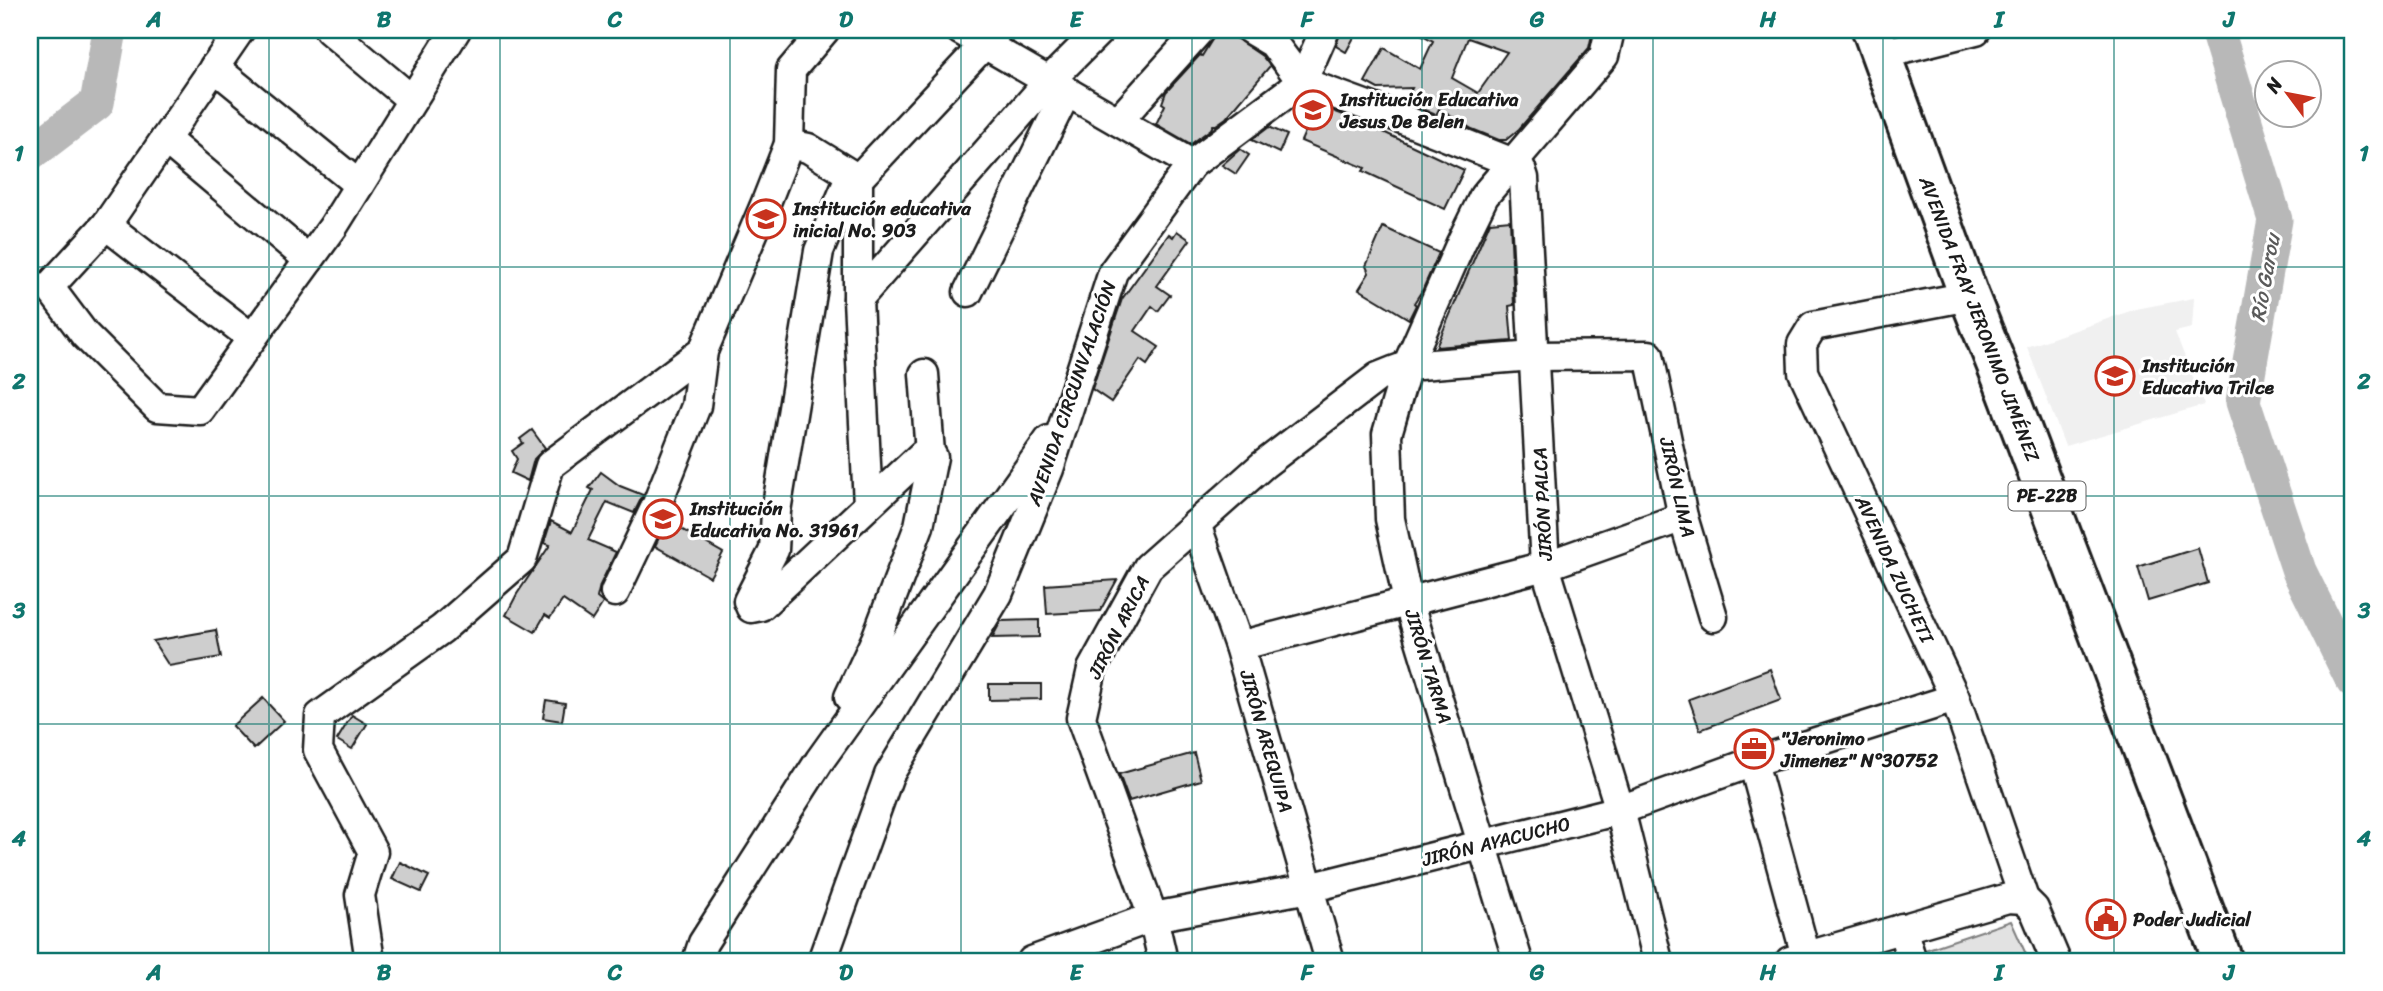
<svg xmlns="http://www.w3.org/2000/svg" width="2383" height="991" viewBox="0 0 2383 991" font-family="Sriracha,sans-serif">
	<rect width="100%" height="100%" fill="#fff"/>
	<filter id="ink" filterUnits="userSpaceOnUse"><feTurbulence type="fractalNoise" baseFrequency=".0143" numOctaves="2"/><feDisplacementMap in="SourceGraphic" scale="14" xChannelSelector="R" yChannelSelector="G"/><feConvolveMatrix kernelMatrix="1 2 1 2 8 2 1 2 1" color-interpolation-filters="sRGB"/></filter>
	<g filter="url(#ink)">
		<polygon fill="#f0f0f0" points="2194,298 2192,328 2175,332 2204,405 2065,446 2027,347 2136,309"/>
		<polygon fill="#e2e2e2" stroke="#7f7f7f" stroke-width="2" points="2011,921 2029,961 1921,961 1919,952"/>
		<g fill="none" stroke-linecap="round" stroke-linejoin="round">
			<g stroke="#b8b8b8" stroke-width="35">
				<polyline points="2217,30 2275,220 2243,402 2299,571 2353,681"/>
				<polyline points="30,154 97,103 110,30"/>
			</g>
		</g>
		<g fill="#cecece" stroke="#1c1c1c" stroke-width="2" fill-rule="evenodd">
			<polygon points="1218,30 1237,39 1262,56 1270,66 1226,118 1216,125 1213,125 1211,129 1191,144 1156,124 1165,105 1162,103 1166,92 1200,55 1202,56"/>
			<polygon points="1341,30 1358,30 1346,52 1336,46"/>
			<path d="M 1414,30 L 1593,30 L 1589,48 L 1519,129 L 1506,140 L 1499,140 L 1472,129 L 1439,109 L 1436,115 L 1405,102 L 1412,88 L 1378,89 L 1365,82 L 1384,48 L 1420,69 L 1433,41 ZM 1468,38 L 1507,52 L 1478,93 L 1452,78 Z"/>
			<polygon points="1317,105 1360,121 1464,170 1445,209 1363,171 1365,168 1301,141"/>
			<polygon points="1269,127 1287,135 1279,153 1252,140"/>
			<polygon points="1240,149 1249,155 1236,174 1222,165"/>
			<polygon points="1510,220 1514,305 1509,306 1512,341 1436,347 1490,222"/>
			<polygon points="1383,227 1439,253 1423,289 1414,303 1416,305 1409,319 1359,289 1369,273 1366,266"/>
			<polygon points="1177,231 1190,240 1157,286 1170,295 1158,311 1152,306 1135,331 1159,347 1147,365 1140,360 1111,402 1092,389 1122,299 1169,234 1173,237"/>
			<polygon points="532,430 545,448 534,459 528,481 511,473 517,459 512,451 523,443 520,439"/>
			<polygon points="601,472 620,486 643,495 634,513 607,502 588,540 616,552 600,585 597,598 603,603 592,620 563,600 550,618 545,615 535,632 506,615 517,594 550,545 544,543 551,521 572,532 593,490 589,488"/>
			<polygon points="667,521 723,553 710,577 655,546"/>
			<polygon points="2198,548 2208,583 2148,601 2138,567"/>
			<polygon points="1117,580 1100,611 1047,614 1045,585"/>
			<polygon points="1039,620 1039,637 992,638 1001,621"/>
			<polygon points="216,630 221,657 169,666 153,641"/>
			<polygon points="1770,669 1781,700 1700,730 1689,699"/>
			<polygon points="989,684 1041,684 1041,699 989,700"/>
			<polygon points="263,698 284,721 254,749 232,726"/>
			<polygon points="546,700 565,703 562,721 543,718"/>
			<polygon points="352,715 367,724 352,749 337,740"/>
			<polygon points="1194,753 1201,780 1129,801 1119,774"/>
			<polygon points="400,862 429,876 421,892 392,879"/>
		</g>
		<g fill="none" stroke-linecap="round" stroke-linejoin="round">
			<g stroke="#1c1c1c" stroke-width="33">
				<g id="minor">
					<polyline points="240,30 106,225 49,287 85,335 157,407 200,410 333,227 456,30"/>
					<polyline points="329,30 412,100"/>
					<polyline points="960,30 1192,164"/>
					<polyline points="1251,30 1273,43 1302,82"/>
					<polyline points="1881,54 1976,30"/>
					<polyline points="214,67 359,185"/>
					<polyline points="1302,82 1325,30"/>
					<polyline points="1118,121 1200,30"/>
					<polyline points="165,139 309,260"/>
					<polyline points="789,144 808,148 858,179 858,299 868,505"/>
					<polyline points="851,175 819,251 776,511 774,550 748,601 751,608 761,606 923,454 930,453"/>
					<polyline points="858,179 996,32"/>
					<polyline points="106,225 252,338"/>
					<polyline points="968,292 1067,91"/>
					<polyline points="1969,296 1813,326 1802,344 1803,372 1955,698 2024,899 2034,909 2056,961"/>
					<polyline points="858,299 1049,81 1100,30"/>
					<polyline points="1196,524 1239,646 1330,961"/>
					<polyline points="615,592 657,504 696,406 703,351 765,205 789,144 791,70 825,30"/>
					<polyline points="1239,646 1545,566 1683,517"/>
					<polyline points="849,697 876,639 919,526 933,457 930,453 924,374"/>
					<polyline points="1753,762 1806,956"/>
					<polyline points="1902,928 1912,961"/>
					<polyline points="370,961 360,895 373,852 318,750 320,716 442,629 522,559 550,465 703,351"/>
					<polyline points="697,961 703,943 820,760 1049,440"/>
					<polyline points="822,961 889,775 998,594 1049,469 1113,272 1192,164 1302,82 1392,115 1511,162 1521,169 1524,178 1545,566 1620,810 1658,961"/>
					<polyline points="1032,961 1153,917 1309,888 1620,810 1753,762 1955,698"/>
					<polyline points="1163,961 1153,917 1081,718 1092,669 1148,567 1263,465 1378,377 1393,371 1407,366 1534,356 1649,355 1683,517 1713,617"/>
					<polyline points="1518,961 1408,601 1390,519 1387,434 1407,366 1461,243 1484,196 1604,56 1610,30"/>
					<polyline points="1790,961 2008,898 2024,899"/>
				</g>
			</g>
			<g stroke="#1c1c1c" stroke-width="44">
				<polyline id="highway" points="1872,30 1969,296 2007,391 2223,961"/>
			</g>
			<use href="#minor" stroke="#fff" stroke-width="28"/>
			<use href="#highway" stroke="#fff" stroke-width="38"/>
		</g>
	</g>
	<path fill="none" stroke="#0f766e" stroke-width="2" stroke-opacity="0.55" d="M 269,30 L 269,961M 500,30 L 500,961M 730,30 L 730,961M 961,30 L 961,961M 1192,30 L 1192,961M 1422,30 L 1422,961M 1653,30 L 1653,961M 1883,30 L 1883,961M 2114,30 L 2114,961M 30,267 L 2353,267M 30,496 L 2353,496M 30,724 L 2353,724"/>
	<defs>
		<g id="school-ring" transform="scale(2.0125)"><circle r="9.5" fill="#fff" stroke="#c8321e" stroke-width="1.5"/><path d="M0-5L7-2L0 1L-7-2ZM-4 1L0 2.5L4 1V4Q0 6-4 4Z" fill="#c8321e"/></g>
		<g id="office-ring" transform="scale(2.0125)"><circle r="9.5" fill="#fff" stroke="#c8321e" stroke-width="1.5"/><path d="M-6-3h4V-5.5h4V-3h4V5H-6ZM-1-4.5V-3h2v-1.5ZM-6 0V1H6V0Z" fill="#c8321e"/></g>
		<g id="civic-ring" transform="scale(2.0125)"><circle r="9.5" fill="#fff" stroke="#c8321e" stroke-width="1.5"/><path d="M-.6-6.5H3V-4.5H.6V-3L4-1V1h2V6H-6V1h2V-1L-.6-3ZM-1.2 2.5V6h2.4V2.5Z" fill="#c8321e"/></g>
	</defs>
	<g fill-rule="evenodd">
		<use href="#school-ring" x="1313" y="110"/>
		<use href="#school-ring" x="766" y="219"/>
		<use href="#school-ring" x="2115" y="376"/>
		<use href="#school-ring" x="663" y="519"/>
		<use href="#office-ring" x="1754" y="749"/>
		<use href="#civic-ring" x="2106" y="919"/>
	</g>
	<g text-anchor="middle" stroke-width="6" stroke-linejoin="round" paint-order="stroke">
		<rect fill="#fff" stroke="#606060" stroke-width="2" x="2008.5" y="481.5" width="77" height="29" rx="5"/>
		<g font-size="18" font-weight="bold" fill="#1c1c1c">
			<text x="2047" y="502">PE-22B</text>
		</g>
		<g font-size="19" font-weight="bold" fill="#1c1c1c" stroke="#fff" text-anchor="start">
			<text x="1340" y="106">Institución Educativa<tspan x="1340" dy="22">Jesus De Belen</tspan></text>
			<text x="793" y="215">Institución educativa<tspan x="793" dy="22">inicial No. 903</tspan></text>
			<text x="2142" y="372">Institución<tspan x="2142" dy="22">Educativa Trilce</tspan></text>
			<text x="690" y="515">Institución<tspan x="690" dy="22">Educativa No. 31961</tspan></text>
			<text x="1781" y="745">"Jeronimo<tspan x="1781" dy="22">Jimenez" N°30752</tspan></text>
			<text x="2133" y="926">Poder Judicial</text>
		</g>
		<g font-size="19" fill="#1c1c1c" stroke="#fff">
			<text transform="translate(1980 319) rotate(69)" y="7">AVENIDA FRAY JERONIMO JIMÉNEZ</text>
			<text transform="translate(1071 393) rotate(-71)" y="7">AVENIDA CIRCUNVALACIÓN</text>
			<text transform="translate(1678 487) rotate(77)" y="7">JIRÓN LIMA</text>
			<text transform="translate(1542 504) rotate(-93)" y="7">JIRÓN PALCA</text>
			<text transform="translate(1895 569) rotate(65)" y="7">AVENIDA ZUCHETI</text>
			<text transform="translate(1118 627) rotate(-63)" y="7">JIRÓN ARICA</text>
			<text transform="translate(1429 666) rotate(73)" y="7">JIRÓN TARMA</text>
			<text transform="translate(1267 741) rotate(74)" y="7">JIRÓN AREQUIPA</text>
			<text transform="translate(1496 841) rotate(-14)" y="7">JIRÓN AYACUCHO</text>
		</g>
		<g font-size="21" font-style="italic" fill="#5a5a5a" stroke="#fff">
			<text transform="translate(2265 278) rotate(-80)" y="7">Río Garou</text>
		</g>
	</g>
	<rect width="2383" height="991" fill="none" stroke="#fff" stroke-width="77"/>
	<g transform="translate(2288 94) rotate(302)"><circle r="33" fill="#ffffff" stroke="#a4a4a4" stroke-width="2"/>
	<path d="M0-5L12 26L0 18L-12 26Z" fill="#c8321e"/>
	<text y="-10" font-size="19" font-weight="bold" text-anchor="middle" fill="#1c1c1c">N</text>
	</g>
	<rect x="38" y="38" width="2306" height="915" fill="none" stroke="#0f766e" stroke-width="2.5"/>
	<g font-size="23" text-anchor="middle" font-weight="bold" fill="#0f766e">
		<text x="154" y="27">A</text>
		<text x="384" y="27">B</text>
		<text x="615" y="27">C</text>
		<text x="846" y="27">D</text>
		<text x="1076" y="27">E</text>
		<text x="1307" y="27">F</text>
		<text x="1537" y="27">G</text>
		<text x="1768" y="27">H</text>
		<text x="1999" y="27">I</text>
		<text x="2229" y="27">J</text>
		<text x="19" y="161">1</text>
		<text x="2364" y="161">1</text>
		<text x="19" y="389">2</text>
		<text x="2364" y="389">2</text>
		<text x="19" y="618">3</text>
		<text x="2364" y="618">3</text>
		<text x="19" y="846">4</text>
		<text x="2364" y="846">4</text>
		<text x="154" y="980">A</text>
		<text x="384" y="980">B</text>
		<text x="615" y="980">C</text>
		<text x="846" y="980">D</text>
		<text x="1076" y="980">E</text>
		<text x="1307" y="980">F</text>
		<text x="1537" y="980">G</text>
		<text x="1768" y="980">H</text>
		<text x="1999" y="980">I</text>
		<text x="2229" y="980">J</text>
	</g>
</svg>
